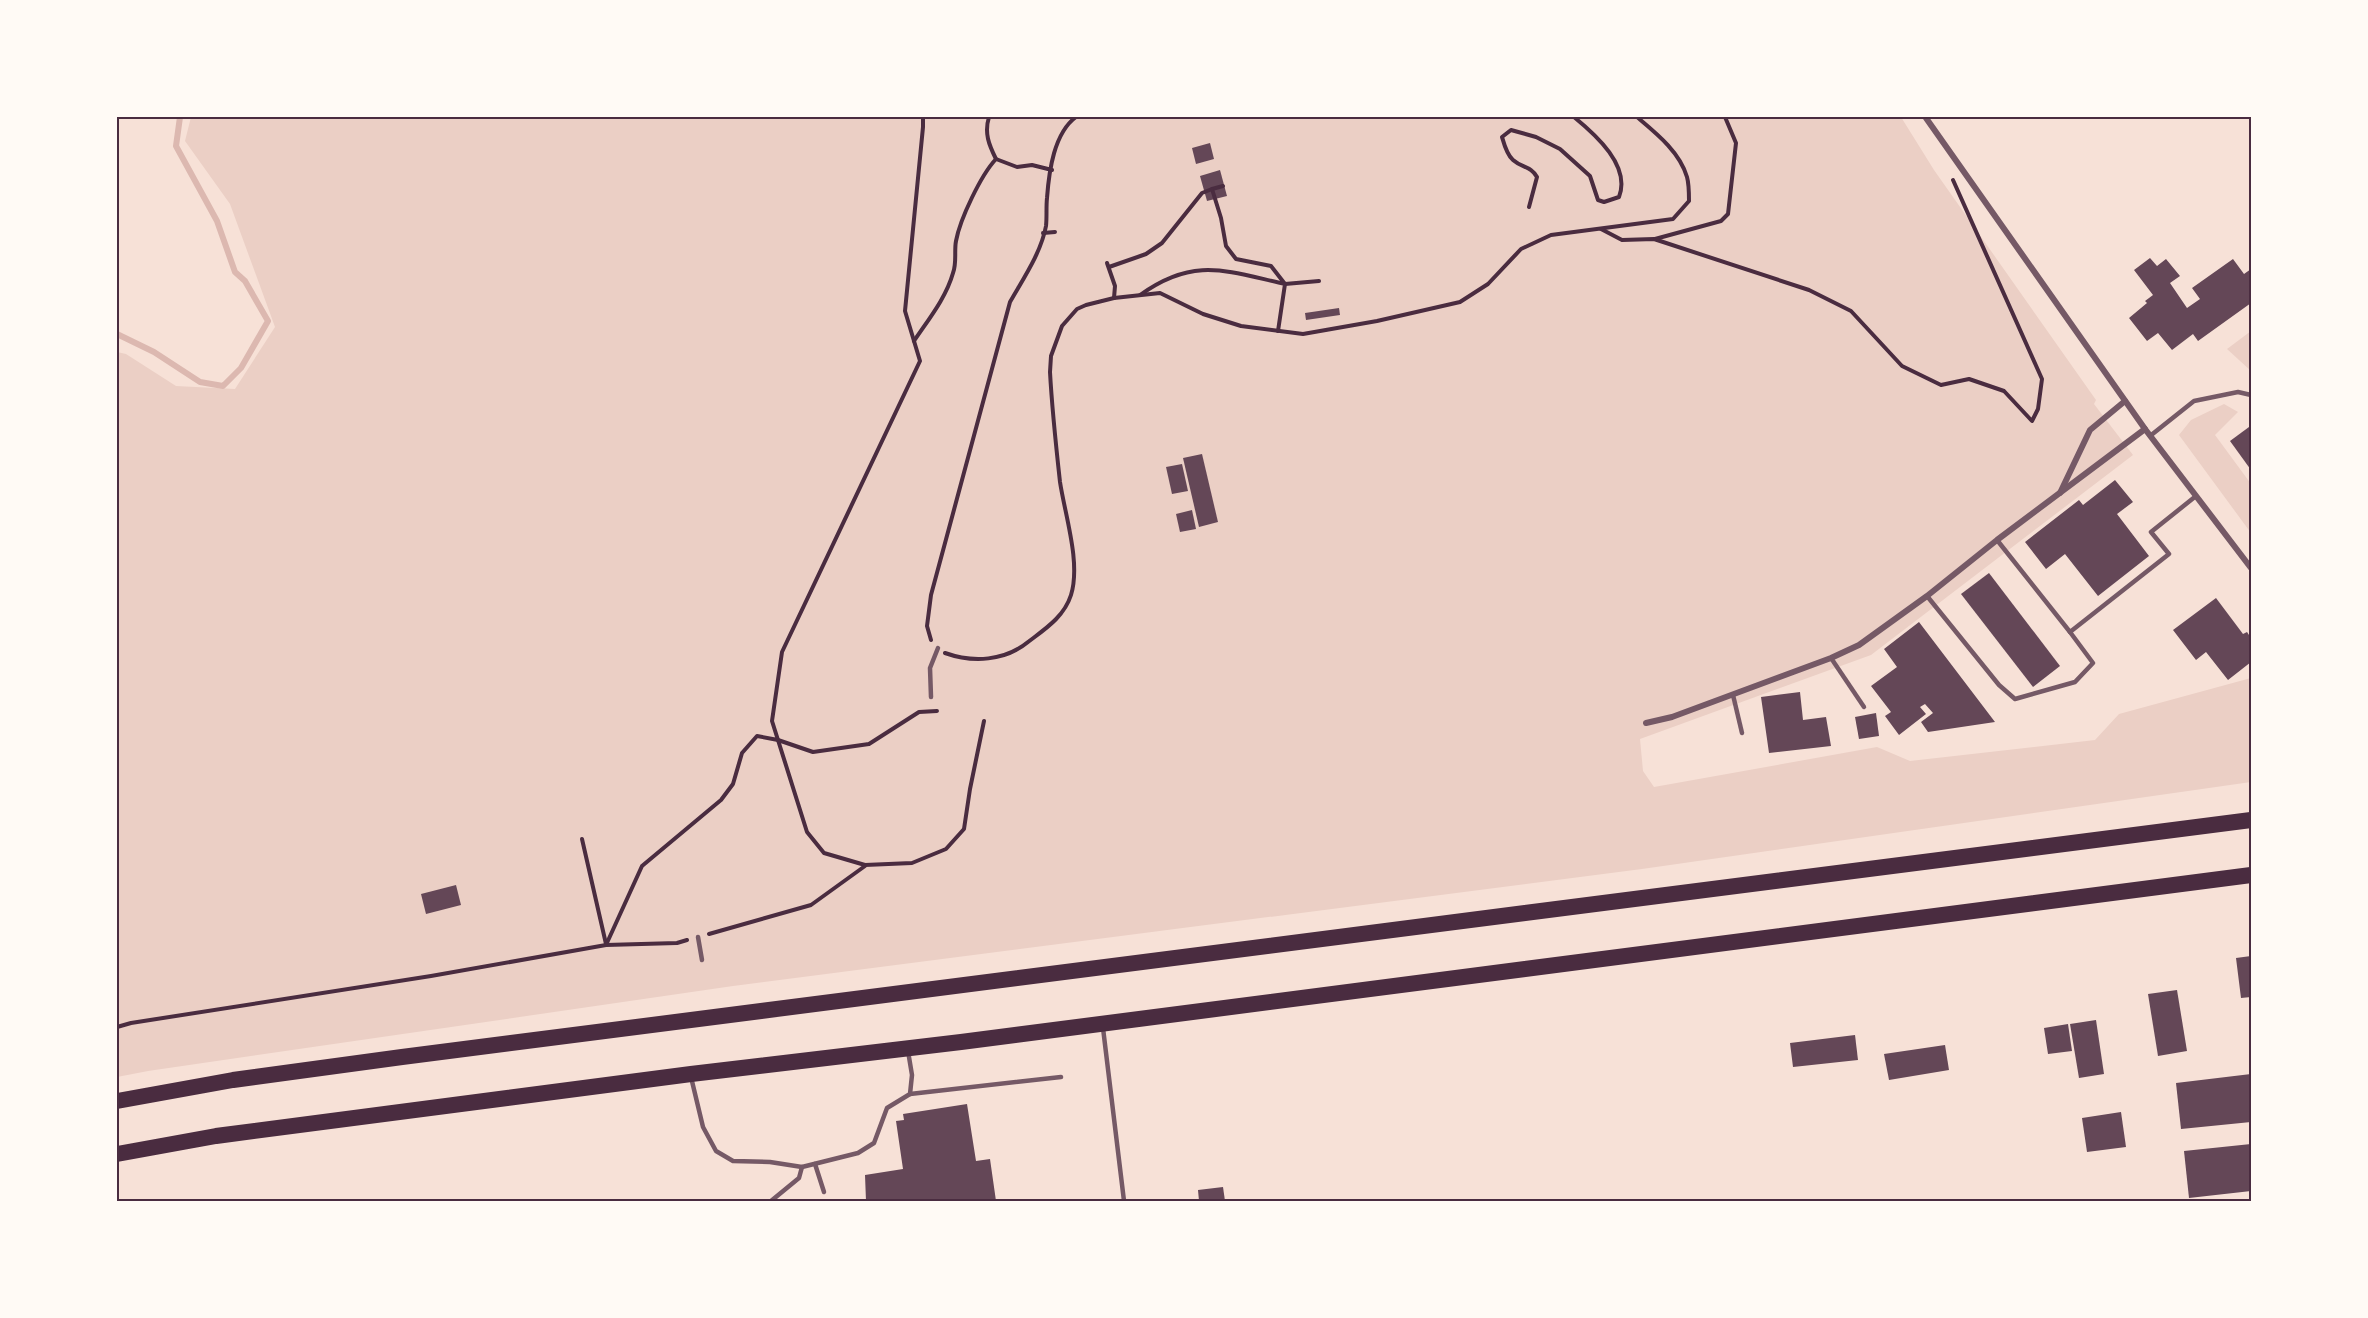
<svg xmlns="http://www.w3.org/2000/svg" width="2368" height="1318" viewBox="0 0 2368 1318" font-family="'Sofia Sans Condensed',sans-serif">
	<rect width="100%" height="100%" fill="#f7e1d7"/>
	<g fill="#ebcfc5">
		<polygon points="191,117 1901,117 1934,170 2096,400 2094,404 2133,455 1871,655 1640,739 1643,771 1654,787 1877,747 1910,761 2095,740 2119,714 2251,678 2251,782 1642,869 733,986 148,1071 117,1077 117,352 126,354 176,386 235,389 275,327 230,204 185,141"/>
		<polygon points="2251,331 2251,371 2227,349"/>
		<polygon points="2224,404 2238,412 2215,435 2251,484 2251,533 2179,435 2191,420"/>
	</g>
	<g fill="none" stroke-linecap="round" stroke-linejoin="round">
		<polyline stroke="#dcb8b0" stroke-width="6" points="117,334 154,352 200,382 223,386 241,368 268,321 245,281 235,272 217,221 176,146 180,117"/>
	</g>
	<g fill="#644757">
		<polygon points="1210,143 1214,159 1196,164 1192,148"/>
		<polygon points="1220,170 1227,196 1207,201 1200,176"/>
		<polygon points="2150,258 2157,266 2166,259 2180,276 2170,283 2187,308 2200,299 2192,288 2233,259 2244,274 2251,269 2251,303 2198,341 2193,334 2172,350 2158,333 2147,341 2129,318 2147,303 2145,301 2153,295 2134,270"/>
		<polygon points="1339,308 1340,315 1306,320 1305,313"/>
		<polygon points="2249,427 2251,429 2251,470 2230,441"/>
		<polygon points="1202,454 1218,522 1199,527 1183,458"/>
		<polygon points="1182,464 1188,491 1172,494 1166,467"/>
		<polygon points="2115,480 2133,502 2117,514 2149,556 2098,596 2065,554 2046,569 2025,542 2079,500 2083,505"/>
		<polygon points="1192,510 1196,529 1180,532 1176,514"/>
		<polygon points="1989,573 2060,666 2033,687 1961,594"/>
		<polygon points="2216,598 2243,634 2247,632 2251,638 2251,662 2228,680 2206,652 2196,660 2173,630"/>
		<polygon points="1919,622 1995,722 1928,732 1921,722 1933,713 1925,704 1920,707 1926,714 1899,735 1885,716 1891,712 1871,686 1897,667 1884,649"/>
		<polygon points="1800,692 1803,720 1826,717 1831,746 1769,753 1761,697"/>
		<polygon points="1876,713 1879,736 1859,739 1855,717"/>
		<polygon points="456,885 461,905 426,914 421,894"/>
		<polygon points="2251,956 2251,997 2241,998 2236,958"/>
		<polygon points="2177,990 2187,1051 2158,1056 2148,994"/>
		<polygon points="2096,1020 2104,1074 2079,1078 2070,1024"/>
		<polygon points="2068,1024 2072,1051 2048,1054 2044,1028"/>
		<polygon points="1855,1035 1858,1060 1793,1067 1790,1043"/>
		<polygon points="1945,1045 1949,1070 1889,1080 1884,1054"/>
		<polygon points="2251,1074 2251,1122 2181,1129 2176,1083"/>
		<polygon points="967,1104 976,1161 990,1159 996,1201 866,1201 865,1175 903,1169 896,1121 904,1120 903,1114"/>
		<polygon points="2121,1112 2126,1147 2087,1152 2082,1118"/>
		<polygon points="2251,1144 2251,1191 2189,1198 2184,1151"/>
		<polygon points="1223,1187 1225,1201 1199,1201 1198,1190"/>
	</g>
	<g fill="none" stroke-linecap="round" stroke-linejoin="round">
		<g stroke="#4a2c40" stroke-width="4">
			<polyline points="923,117 923,127 905,311 920,361 782,652 772,721 807,832 824,853 865,865 912,863 946,849 964,829 970,789 984,721"/>
			<path d="M 989,117 C 984,133 989,145 996,159 L 1017,167 L 1032,165 L 1052,170"/>
			<polyline points="1223,186 1212,189 1221,218 1226,246 1236,259 1271,266 1285,284 1319,281"/>
			<path d="M 1529,207 L 1537,177 C 1531,166 1522,168 1513,160 C 1507,155 1504,144 1502,137 L 1511,130 L 1536,137 L 1560,149 L 1590,176 L 1598,200 L 1604,202 L 1619,197 C 1631,166 1596,135 1574,117"/>
			<polyline points="1601,229 1622,240 1654,239 1809,290 1851,311 1902,366 1941,385 1969,379 2004,391 2032,421 2038,409 2042,379 1953,180"/>
			<polyline points="1043,233 1055,232"/>
			<polyline points="1655,239 1721,221 1728,214 1736,143 1725,117"/>
			<polyline points="1107,263 1115,286 1114,298"/>
			<polyline points="1109,267 1146,254 1162,243 1202,193 1212,189"/>
			<path d="M 1140,295 C 1194,256 1226,271 1285,284 L 1278,331"/>
			<path d="M 914,341 C 928,320 946,298 953,273 C 957,263 954,251 956,241 C 960,219 981,175 996,159"/>
			<path d="M 931,640 L 927,626 L 931,595 L 1010,302 C 1023,279 1041,253 1046,226 C 1047,217 1046,207 1047,198 C 1049,171 1054,133 1076,117"/>
			<path d="M 945,653 C 973,663 1005,661 1028,642 C 1045,629 1064,617 1071,595 C 1081,563 1065,515 1060,482 C 1056,446 1052,409 1050,372 L 1051,356 L 1062,326 L 1077,309 L 1086,305 L 1114,298 L 1160,293 L 1203,314 L 1241,326 L 1303,334 L 1377,321 L 1460,302 L 1488,284 L 1521,249 L 1551,235 L 1673,219 L 1689,201 C 1689,194 1689,184 1687,177 C 1680,152 1656,133 1637,117"/>
			<polyline points="582,839 606,944"/>
			<polyline points="709,934 811,905 865,866"/>
			<polyline points="606,945 642,866 721,800 733,784 742,753 757,736 778,740 813,752 869,744 919,712 937,711"/>
			<polyline points="117,1027 131,1023 431,976 606,945 677,943 687,940"/>
		</g>
		<g stroke="#755966" stroke-width="4.5">
			<polyline points="2150,436 2194,401 2238,392 2251,395"/>
			<polyline points="1997,540 2070,632 2169,554 2151,532 2196,496"/>
			<polyline points="1927,596 1999,685 2015,699 2075,682 2093,663 2070,632"/>
			<polyline points="1831,658 1864,707"/>
			<polyline points="1733,695 1742,733"/>
			<polyline points="931,697 930,668 938,648"/>
			<polyline points="698,937 702,960"/>
			<polyline points="1103,1028 1124,1201"/>
			<polyline points="691,1077 703,1127 716,1151 733,1161 770,1162 802,1167 858,1153 874,1143 887,1108 910,1094 912,1075 908,1051"/>
			<polyline points="910,1094 1061,1077"/>
			<polyline points="815,1164 824,1192"/>
			<polyline points="771,1201 799,1178 802,1167"/>
		</g>
		<g stroke="#755966" stroke-width="6">
			<polyline points="1926,118 2145,429 2251,568"/>
			<polyline points="2060,493 2090,430 2125,401"/>
			<polyline points="1646,723 1672,717 1831,658 1859,645 1927,596 1997,540 2145,429"/>
		</g>
		<g stroke="#4a2c40" stroke-width="16">
			<polyline points="117,1101 233,1080 402,1057 2251,820"/>
			<polyline points="117,1154 216,1136 691,1074 961,1042 2251,875"/>
		</g>
	</g>
	<rect width="2368" height="1318" fill="none" stroke="#fffaf5" stroke-width="237"/>
	<rect x="118" y="118" width="2132" height="1082" fill="none" stroke="#4a2c40" stroke-width="2"/>
</svg>
